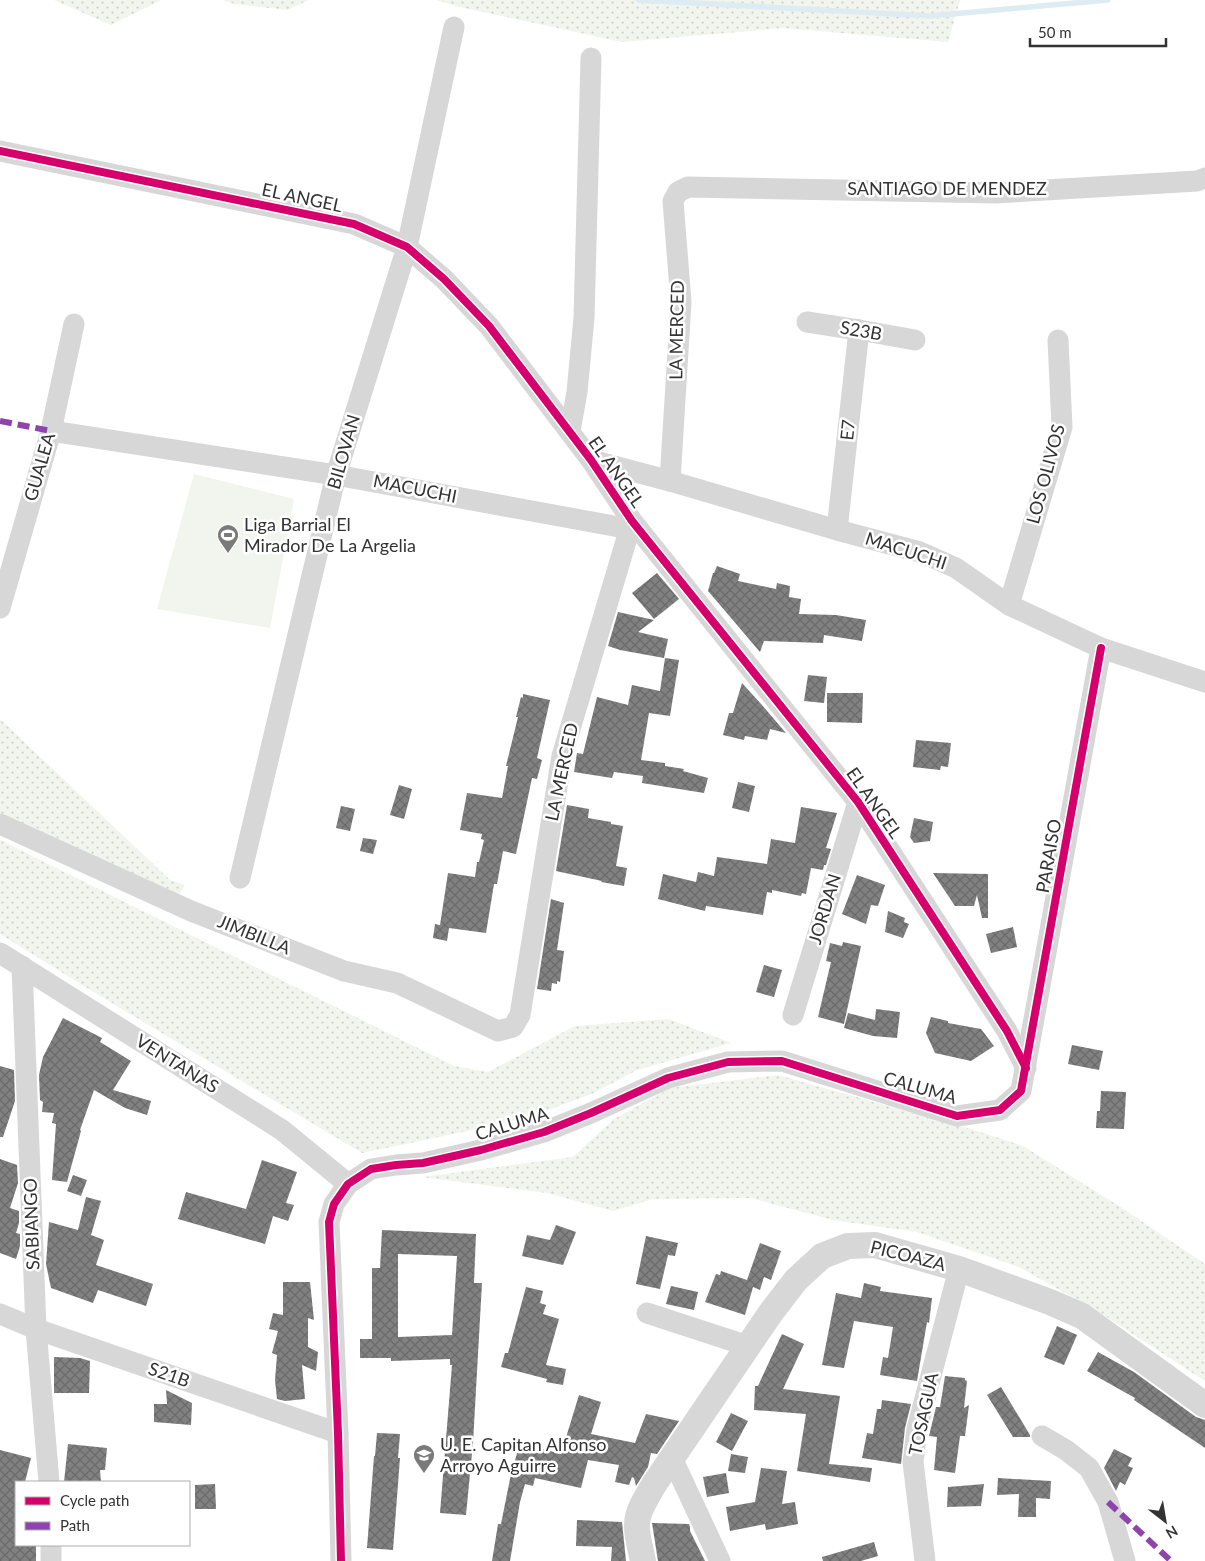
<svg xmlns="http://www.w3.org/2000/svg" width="1205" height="1561" viewBox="0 0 1205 1561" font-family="Lato,sans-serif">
	<defs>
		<pattern id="green-dots" width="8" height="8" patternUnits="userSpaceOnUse" patternTransform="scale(1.25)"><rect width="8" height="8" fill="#f1f5ed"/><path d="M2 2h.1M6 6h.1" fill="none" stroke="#cfd2cc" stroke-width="1.8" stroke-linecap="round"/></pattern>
		<pattern id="building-cross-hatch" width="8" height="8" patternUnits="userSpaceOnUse" patternTransform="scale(1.25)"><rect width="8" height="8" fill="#818181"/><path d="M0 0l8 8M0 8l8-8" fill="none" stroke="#6a6a6a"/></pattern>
	</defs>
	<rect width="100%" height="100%" fill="#fff"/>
	<g fill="url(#green-dots)">
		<polygon points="54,0 161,0 111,25"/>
		<polygon points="222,0 309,0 287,10 235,4"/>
		<polygon points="436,0 960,0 948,42 783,28 622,42 460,7"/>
		<polygon points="0,719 170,880 185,885 174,902 0,820"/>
		<polygon points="0,840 454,1066 488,1072 575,1026 669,1019 731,1043 637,1070 594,1093 525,1119 362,1153 92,991 0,934"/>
		<polygon points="778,1075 974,1130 1023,1146 1122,1208 1205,1264 1205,1381 1102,1314 1019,1267 917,1232 833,1220 751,1198 653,1199 613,1211 547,1193 422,1177 573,1157 614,1119 670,1088"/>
	</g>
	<polygon fill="#f1f5ed" points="194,474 294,499 270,628 157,609"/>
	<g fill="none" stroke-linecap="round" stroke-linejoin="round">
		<polyline stroke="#ddebf3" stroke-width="5.5" points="639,0 930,16 1108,0"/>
	</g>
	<g fill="url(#building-cross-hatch)" fill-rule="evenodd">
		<polygon points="717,566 740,574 738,581 776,589 777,583 790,586 789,597 801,599 799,614 836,615 866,620 862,641 824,635 823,643 764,641 760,652 708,591 713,573 714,573"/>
		<polygon points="657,573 679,599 654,619 632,593"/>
		<polygon points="618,612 654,620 638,632 668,639 664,658 620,650 608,646"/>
		<polygon points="665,658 679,660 670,716 649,713 641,760 665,763 665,766 684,769 683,771 708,778 704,793 642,783 643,776 614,772 612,778 574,772 577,753 583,754 597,697 628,705 632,685 660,691"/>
		<polygon points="808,675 827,677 824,703 804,701"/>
		<polygon points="742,683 762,705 786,733 770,729 767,740 745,736 744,740 723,735 729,713 733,713"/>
		<polygon points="827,693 863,693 862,723 827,722"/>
		<polygon points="523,694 550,700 537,758 542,760 537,779 532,778 516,854 503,851 497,884 494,884 486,933 449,928 447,941 433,938 435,924 440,925 448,873 475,877 477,862 479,862 484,840 481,839 482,834 460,830 467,793 502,798 507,771 508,766 506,766 518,717 516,717 521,697 523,698"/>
		<polygon points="916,740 951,743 948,767 941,766 940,770 913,767"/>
		<polygon points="738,782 755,786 749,812 732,808"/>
		<polygon points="399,785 412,789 404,819 390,815"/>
		<polygon points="567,805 589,809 588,818 611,822 611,824 623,826 616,866 627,868 624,886 601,882 602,881 556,871"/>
		<polygon points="341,806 355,809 350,831 336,828"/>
		<polygon points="801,807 837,813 826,848 831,849 826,865 824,865 823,870 811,868 806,894 802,893 801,896 772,890 772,893 767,892 763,915 706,906 705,911 658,899 663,874 696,882 698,872 714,876 717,857 767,864 771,839 795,843"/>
		<polygon points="914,818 933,822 930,841 914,843 910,837"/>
		<polygon points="363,838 377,840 373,854 360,851"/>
		<polygon points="933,873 988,874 988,918 982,918 977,895 974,906 955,906"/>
		<polygon points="857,875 885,885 878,906 871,905 866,924 842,914"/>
		<polygon points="551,899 564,903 557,950 564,951 560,982 557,981 557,984 552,983 551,991 537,989"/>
		<polygon points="888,911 905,918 904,922 909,924 903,938 885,932"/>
		<polygon points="1013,927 1017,947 991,953 986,934"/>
		<polygon points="843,942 861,946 844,1024 818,1017 831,962 826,961 830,943 842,946"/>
		<polygon points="764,965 782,970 774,997 756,992"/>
		<polygon points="876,1009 900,1012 897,1038 873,1036 844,1028 848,1013 875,1020"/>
		<polygon points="931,1017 948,1021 948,1023 981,1029 994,1046 971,1061 935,1053 926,1033"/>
		<polygon points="63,1018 102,1038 100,1042 131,1061 113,1090 151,1101 147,1115 125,1108 94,1090 80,1130 81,1131 67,1182 52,1180 56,1124 52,1123 54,1113 42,1112 43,1102 40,1100 39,1075 43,1057"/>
		<polygon points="1072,1045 1103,1051 1099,1070 1068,1064"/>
		<polygon points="0,1066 14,1070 15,1101 3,1137 0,1137"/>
		<polygon points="1101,1091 1126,1092 1124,1129 1096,1128 1097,1111 1100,1111"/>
		<polygon points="0,1159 17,1165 18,1183 10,1208 19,1211 19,1223 16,1233 20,1234 20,1246 16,1259 0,1253"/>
		<polygon points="262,1160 297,1172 286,1203 294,1205 288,1221 273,1216 265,1244 178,1219 186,1192 246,1209"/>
		<polygon points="73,1175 87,1180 81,1196 67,1191"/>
		<polygon points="86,1197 101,1201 91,1235 104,1240 96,1265 153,1284 146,1306 98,1290 93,1303 51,1288 46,1264 49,1222 78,1230"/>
		<polygon points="556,1225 576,1232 563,1265 522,1256 527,1235 550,1240"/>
		<path d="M 382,1230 L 476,1234 L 474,1283 L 482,1283 L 473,1443 L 466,1515 L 440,1513 L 452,1365 L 450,1365 L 450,1359 L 391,1361 L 391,1358 L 360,1358 L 360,1339 L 372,1339 L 372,1268 L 380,1268 ZM 398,1254 L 457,1256 L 452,1335 L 398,1337 Z"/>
		<polygon points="646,1236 678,1243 675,1256 668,1255 660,1289 636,1284"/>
		<polygon points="760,1243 781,1251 771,1280 764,1277 760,1290 753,1287 745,1315 705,1302 716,1274 720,1275 721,1271 747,1280"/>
		<polygon points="283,1282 310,1282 314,1320 308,1318 308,1347 318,1352 316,1371 302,1365 305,1399 285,1401 277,1399 275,1380 277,1355 272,1353 278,1331 269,1329 273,1313 283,1315"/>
		<polygon points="864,1283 881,1287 880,1291 932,1298 929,1323 927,1322 917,1381 880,1375 883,1357 888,1358 893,1327 854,1321 844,1368 822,1365 836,1293 861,1298"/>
		<polygon points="671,1286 698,1292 694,1310 666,1304"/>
		<polygon points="526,1287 543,1291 540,1303 546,1305 543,1314 559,1319 546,1365 566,1369 563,1385 546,1382 547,1379 501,1367 505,1353 508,1353"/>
		<polygon points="1057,1326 1077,1335 1064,1365 1044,1357"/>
		<polygon points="782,1334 804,1344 783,1389 840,1396 829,1464 872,1468 870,1482 797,1471 806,1414 754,1410 755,1386 758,1386"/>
		<polygon points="1098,1352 1134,1372 1196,1417 1205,1420 1205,1448 1134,1400 1135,1398 1087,1371"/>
		<polygon points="54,1357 80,1358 90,1361 89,1393 54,1393"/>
		<polygon points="945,1376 965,1378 965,1380 967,1381 964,1408 969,1405 965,1436 960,1436 955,1473 934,1470 937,1437 929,1436 936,1407 940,1407"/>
		<polygon points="1001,1387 1030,1435 1030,1437 1013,1437 987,1395"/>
		<polygon points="166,1390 192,1403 191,1425 154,1422 154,1404 167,1404"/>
		<polygon points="579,1395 601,1402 591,1434 635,1443 646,1414 679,1421 657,1454 651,1453 648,1467 636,1486 634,1478 632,1477 629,1485 615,1482 619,1465 588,1460 581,1488 535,1478 533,1486 525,1484 520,1502 510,1561 492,1561 498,1524 501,1524 511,1474 520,1443 561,1454"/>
		<polygon points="882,1400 911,1404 905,1428 901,1464 862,1458 867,1433 873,1434 877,1409 881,1409"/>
		<polygon points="731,1413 748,1421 732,1451 716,1442"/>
		<polygon points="377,1433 400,1434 398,1458 400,1458 393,1550 367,1548 374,1456 375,1456"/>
		<polygon points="68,1444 107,1448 105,1470 100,1470 101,1482 64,1482"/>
		<polygon points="1114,1449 1132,1458 1128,1466 1133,1468 1125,1485 1120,1482 1116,1491 1104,1468"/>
		<polygon points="0,1450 31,1458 25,1482 16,1482 16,1545 36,1545 36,1561 0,1561"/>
		<polygon points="731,1454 748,1457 745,1473 728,1471"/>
		<polygon points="761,1468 787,1471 782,1504 795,1502 798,1524 766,1530 765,1524 730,1531 726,1507 755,1502"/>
		<polygon points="726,1473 729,1493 707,1497 703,1477"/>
		<polygon points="998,1478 1051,1481 1050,1499 1036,1498 1036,1517 1018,1517 1019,1494 997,1495"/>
		<polygon points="215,1484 216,1509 195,1509 195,1485"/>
		<polygon points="984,1484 981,1506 947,1507 948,1487"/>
		<polygon points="577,1520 622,1522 626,1561 611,1561 612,1547 576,1546"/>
		<polygon points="652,1523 689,1524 690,1527 690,1531 705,1561 658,1561"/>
		<polygon points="874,1542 878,1556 861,1561 823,1561 822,1557"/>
	</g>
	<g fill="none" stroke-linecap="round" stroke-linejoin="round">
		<g stroke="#d7d7d7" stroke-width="21">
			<polyline points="0,151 354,224 407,247 444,279 489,326 591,460 632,521 858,802 1007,1031 1026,1068"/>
			<polyline points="807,322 859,330 915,340"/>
			<polyline points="51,431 336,475 630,529"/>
			<polyline points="570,431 577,392 584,318 591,58"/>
			<polyline points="591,460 670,481 837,530 920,552 956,568 1009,605 1101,648 1205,682"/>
			<polyline points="670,481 681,302 673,201 678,192 688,187 996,193 1197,181 1205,178"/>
			<polyline points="837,530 859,330"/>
			<polyline points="1009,605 1062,427 1058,340"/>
			<polyline points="0,608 51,431 74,324"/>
			<polyline points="0,824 191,911 344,971 397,983 498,1031 513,1027 520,1015 562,756 632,521"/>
			<polyline points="240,878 336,475 407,247 454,27"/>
			<polyline points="0,953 282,1130 348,1184"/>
			<polyline points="22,966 36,1329 49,1482"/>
			<polyline points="793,1015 858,802"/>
			<polyline points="647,1313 748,1346"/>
			<polyline points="0,1314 36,1329 338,1433"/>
			<polyline points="1042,1436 1066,1450 1089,1468 1108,1502 1125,1561"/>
			<polyline points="672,1458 720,1561"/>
			<polyline points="51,1561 51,1545"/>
			<polyline points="341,1561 338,1433 329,1222 334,1204 348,1184 371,1169 396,1165 423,1163 481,1150 544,1132 591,1113 668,1078 728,1062 782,1061 957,1116 1000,1110 1021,1091 1101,648"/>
			<polyline points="925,1561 913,1462 917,1429 959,1269"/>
		</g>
		<path stroke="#d7d7d7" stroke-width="26" d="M 643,1561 C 634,1520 633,1519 655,1483 L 772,1311 L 796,1280 L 822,1256 L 848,1246 L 875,1245 L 959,1269 L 1050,1302 L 1082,1316 L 1205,1405"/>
		<g stroke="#8e44ad" stroke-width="6" stroke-dasharray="12 6" stroke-linecap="butt">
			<polyline points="0,421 51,431"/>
			<polyline points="1108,1502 1171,1561"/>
		</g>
		<g stroke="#fff" stroke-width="11">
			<g id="cycleway">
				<polyline points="0,151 354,224 407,247 444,279 489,326 591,460 632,521 858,802 1007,1031 1026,1068"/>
				<polyline points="341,1561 338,1433 329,1222 334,1204 348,1184 371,1169 396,1165 423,1163 481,1150 544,1132 591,1113 668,1078 728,1062 782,1061 957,1116 1000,1110 1021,1091 1101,648"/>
			</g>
		</g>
		<use href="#cycleway" stroke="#d6006c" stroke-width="8"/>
	</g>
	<defs>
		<g id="stadium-pin" transform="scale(1.125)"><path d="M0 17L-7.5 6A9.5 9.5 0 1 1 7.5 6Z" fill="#7a7a7a" stroke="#fff"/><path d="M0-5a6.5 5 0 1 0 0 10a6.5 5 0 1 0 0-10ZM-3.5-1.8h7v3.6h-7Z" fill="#fff"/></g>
		<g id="school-pin" transform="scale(1.125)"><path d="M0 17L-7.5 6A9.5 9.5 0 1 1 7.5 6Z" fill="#7a7a7a" stroke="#fff"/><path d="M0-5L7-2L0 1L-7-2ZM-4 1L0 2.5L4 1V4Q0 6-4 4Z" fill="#fff"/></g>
	</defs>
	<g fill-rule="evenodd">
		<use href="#stadium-pin" x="228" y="535"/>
		<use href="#school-pin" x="424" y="1455"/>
	</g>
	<g text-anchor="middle" stroke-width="5" stroke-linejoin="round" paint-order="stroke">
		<g font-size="18" fill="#333" stroke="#fff">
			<text x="947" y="195">SANTIAGO DE MENDEZ</text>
			<text transform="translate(302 198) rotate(12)" y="6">EL ANGEL</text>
			<text transform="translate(677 330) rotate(-89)" y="6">LA MERCED</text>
			<text transform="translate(861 331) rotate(10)" y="6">S23B</text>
			<text transform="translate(848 430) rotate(-84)" y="6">E7</text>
			<text transform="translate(344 452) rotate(-74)" y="6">BILOVAN</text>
			<text transform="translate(40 467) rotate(-74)" y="6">GUALEA</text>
			<text transform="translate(616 472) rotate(55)" y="6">EL ANGEL</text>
			<text transform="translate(1046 474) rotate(-75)" y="6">LOS OLIVOS</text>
			<text transform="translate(415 489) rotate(11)" y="6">MACUCHI</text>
			<text transform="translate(906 551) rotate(18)" y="6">MACUCHI</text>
			<text transform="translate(562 772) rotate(-78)" y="6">LA MERCED</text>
			<text transform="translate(874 803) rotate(55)" y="6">EL ANGEL</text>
			<text transform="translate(1049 856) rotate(-80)" y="6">PARAISO</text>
			<text transform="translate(825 909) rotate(-73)" y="6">JORDAN</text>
			<text transform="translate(254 935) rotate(22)" y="6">JIMBILLA</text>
			<text transform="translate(177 1064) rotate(32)" y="6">VENTANAS</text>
			<text transform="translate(920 1088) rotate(16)" y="6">CALUMA</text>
			<text transform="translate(512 1124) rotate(-17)" y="6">CALUMA</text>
			<text transform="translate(32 1224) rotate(-92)" y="6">SABIANGO</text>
			<text transform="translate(908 1256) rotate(14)" y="6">PICOAZA</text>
			<text transform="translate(169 1375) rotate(19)" y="6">S21B</text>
			<text transform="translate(924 1414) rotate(-78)" y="6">TOSAGUA</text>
		</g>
		<g font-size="18" fill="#333" stroke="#fff" text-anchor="start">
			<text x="244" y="531">Liga Barrial El<tspan x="244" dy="21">Mirador De La Argelia</tspan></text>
			<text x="440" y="1451">U. E. Capitan Alfonso<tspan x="440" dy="21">Arroyo Aguirre</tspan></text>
		</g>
	</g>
	<rect x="15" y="1481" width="175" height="65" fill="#ffffff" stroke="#adadad"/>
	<rect x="25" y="1497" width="25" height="8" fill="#d6006c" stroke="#adadad"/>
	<text x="60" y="1506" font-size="15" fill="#333333">Cycle path</text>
	<rect x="25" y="1522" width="25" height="8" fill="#8e44ad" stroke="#adadad"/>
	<text x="60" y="1531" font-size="15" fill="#333333">Path</text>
	<g transform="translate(1165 1521) rotate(149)" stroke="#ffffff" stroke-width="4" paint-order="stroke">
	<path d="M0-4L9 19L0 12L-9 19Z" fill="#333333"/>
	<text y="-8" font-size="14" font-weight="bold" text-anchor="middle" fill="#333333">N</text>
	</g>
	<path d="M1030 38v8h136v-8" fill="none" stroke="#333333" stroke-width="2.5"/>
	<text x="1038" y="38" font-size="15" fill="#333333" stroke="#ffffff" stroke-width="4" paint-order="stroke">50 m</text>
</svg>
